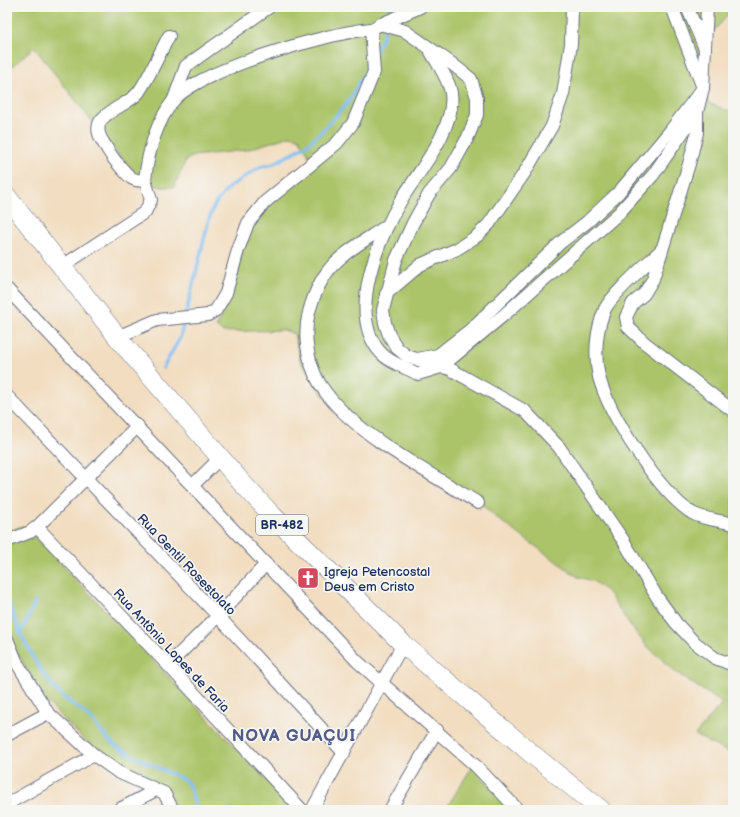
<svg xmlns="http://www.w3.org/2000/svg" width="740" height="817" viewBox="0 0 740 817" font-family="'Balsamiq Sans',sans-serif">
	<rect width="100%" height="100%" fill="#f6f6f2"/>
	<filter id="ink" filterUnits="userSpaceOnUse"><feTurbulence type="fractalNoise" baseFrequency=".025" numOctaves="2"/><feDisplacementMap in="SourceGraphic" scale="8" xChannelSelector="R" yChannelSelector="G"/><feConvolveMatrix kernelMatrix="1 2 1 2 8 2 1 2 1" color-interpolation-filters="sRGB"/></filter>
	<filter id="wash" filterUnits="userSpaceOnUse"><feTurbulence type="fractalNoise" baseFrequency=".012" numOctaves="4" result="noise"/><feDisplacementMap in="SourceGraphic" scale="16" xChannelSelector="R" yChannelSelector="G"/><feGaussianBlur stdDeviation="0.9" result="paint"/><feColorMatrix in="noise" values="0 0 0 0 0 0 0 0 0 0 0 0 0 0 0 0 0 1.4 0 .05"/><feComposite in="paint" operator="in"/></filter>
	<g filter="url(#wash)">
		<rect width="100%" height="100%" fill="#f2ddc0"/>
		<g fill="#abc469" stroke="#637a64">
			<polygon points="7,7 733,7 723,21 700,45 701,81 709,103 733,113 733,755 695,735 722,703 674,671 646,645 629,624 608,592 593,581 578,577 498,519 461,487 386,448 323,395 301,363 294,334 284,330 223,332 216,327 227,300 248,234 266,206 310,161 308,153 299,138 290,136 246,150 194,156 186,160 174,187 161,187 149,183 136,173 115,151 34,47 7,71"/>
			<polygon points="23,526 46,548 295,810 176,810 165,789 110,762 85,741 45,700 7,636 7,532"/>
			<polygon points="472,767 515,810 445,810"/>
		</g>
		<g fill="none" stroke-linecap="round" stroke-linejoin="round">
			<g stroke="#80bef4" stroke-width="3.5">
				<polyline points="392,15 396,7"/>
				<polyline points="377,50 386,28"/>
				<polyline points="163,368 180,338 209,219 215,204 229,187 260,167 273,164 307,145 326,127 348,102 370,64"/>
				<path d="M 7,599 C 18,631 34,665 58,692 C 67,702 79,707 89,717 C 98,726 104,738 116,746 C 138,760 163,769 186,781 L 190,787 L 197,810"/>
				<polyline points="20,634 36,601"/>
			</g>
		</g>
	</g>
	<g filter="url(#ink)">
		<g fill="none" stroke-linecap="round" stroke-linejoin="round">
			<g stroke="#666c80" stroke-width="14">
				<g id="minor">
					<polyline points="687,7 704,46"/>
					<polyline points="380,24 405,31 451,63 471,79 477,98 477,115 467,139 451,168 429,194 413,223 396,260 383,310 385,323 389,335 397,348 407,356 431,364 450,369 525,411 559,447 623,540 657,597 676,623 693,641 715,658 733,665"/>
					<polyline points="377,26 420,7"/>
					<path d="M 431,52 C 438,65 449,79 451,93 C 456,127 420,170 403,197 C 380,235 345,314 381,353 C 390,363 407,368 418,374 L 441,367 L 505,314 L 619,213 L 653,175 L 697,112 L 703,88 L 707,7"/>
					<polyline points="174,99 186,66 269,7"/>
					<polyline points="697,112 697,133 689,164 653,279 644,294 633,303 626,317 628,327 645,343 733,411"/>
					<path d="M 388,225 C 371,237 351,247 336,262 C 322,275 314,294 309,312 C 302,339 309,371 326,393 C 358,436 432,474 478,503"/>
					<path d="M 661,250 C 648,263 612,294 605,309 C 596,330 594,355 599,377 C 609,415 659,492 692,513 C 704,520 721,520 733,524"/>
					<polyline points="61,267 145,212 151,200 145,180"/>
					<polyline points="7,289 358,662 477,767 518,810"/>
					<polyline points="386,294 420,265 457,249 477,236 489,224 525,172 552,126 563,94 571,44 572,7"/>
					<path d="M 117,337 L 157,320 L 208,315 L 216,310 L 226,293 L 238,250 L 248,223 L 265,202 L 337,143 L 353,123 L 374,72 L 371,29 C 331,32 197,70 173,101 C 156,123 148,152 145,180 C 132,183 127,174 119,165 C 112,158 108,150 103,142 C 85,114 123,110 138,93 C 148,80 160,52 169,36"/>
					<polyline points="418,359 438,355 470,330 560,243 587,222 619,192 671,130 703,88 672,7"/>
					<polyline points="7,396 218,616 344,753"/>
					<polyline points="193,485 220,458"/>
					<polyline points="37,527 168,665 302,810"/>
					<polyline points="7,541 30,532 37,527 138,426"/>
					<polyline points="7,639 17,663 48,713 94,755 118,772 164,793 173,810"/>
					<polyline points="168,665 218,616 266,564"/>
					<polyline points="7,735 48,713"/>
					<polyline points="7,804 94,755"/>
					<polyline points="118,810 156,790"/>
					<polyline points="312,810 403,644"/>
					<polyline points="390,810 437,730"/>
				</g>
			</g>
			<g stroke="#666c80" stroke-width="20">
				<polyline id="trunk" points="7,197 123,344 242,483 273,516 403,644 532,754 601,810"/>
			</g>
			<use href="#minor" stroke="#fff" stroke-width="12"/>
			<use href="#trunk" stroke="#fff" stroke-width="19"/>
		</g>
	</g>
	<defs>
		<g id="church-square" transform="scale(1.15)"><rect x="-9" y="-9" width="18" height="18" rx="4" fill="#d1495b" stroke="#f6f6f2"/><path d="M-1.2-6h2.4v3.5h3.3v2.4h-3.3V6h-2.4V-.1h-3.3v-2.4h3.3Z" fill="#fff"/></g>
	</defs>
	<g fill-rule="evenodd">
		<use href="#church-square" x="308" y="578"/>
	</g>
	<g text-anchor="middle" stroke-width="3.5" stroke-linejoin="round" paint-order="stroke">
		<rect fill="#f6f6f2" stroke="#5d6b8a" stroke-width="1" x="256" y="515" width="52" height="20" rx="3"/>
		<g font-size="12" font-weight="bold" fill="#1b2f5e">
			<text x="282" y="529">BR-482</text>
		</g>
		<g font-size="13" fill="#1b2f5e" stroke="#f6f6f2">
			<text transform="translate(187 564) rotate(46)" y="5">Rua Gentil Rosestolato</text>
			<text transform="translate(172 650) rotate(47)" y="5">Rua Antônio Lopes de Faria</text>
		</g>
		<g font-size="13" fill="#1b2f5e" stroke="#f6f6f2" text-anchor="start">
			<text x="324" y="576">Igreja Petencostal<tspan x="324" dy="15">Deus em Cristo</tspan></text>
		</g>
		<g font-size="17" font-weight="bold" letter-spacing="1" fill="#515a89" stroke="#f6f6f2">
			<text x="294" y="741">NOVA GUAÇUI</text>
		</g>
	</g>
	<rect width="740" height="817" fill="none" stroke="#f6f6f2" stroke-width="24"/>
</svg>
